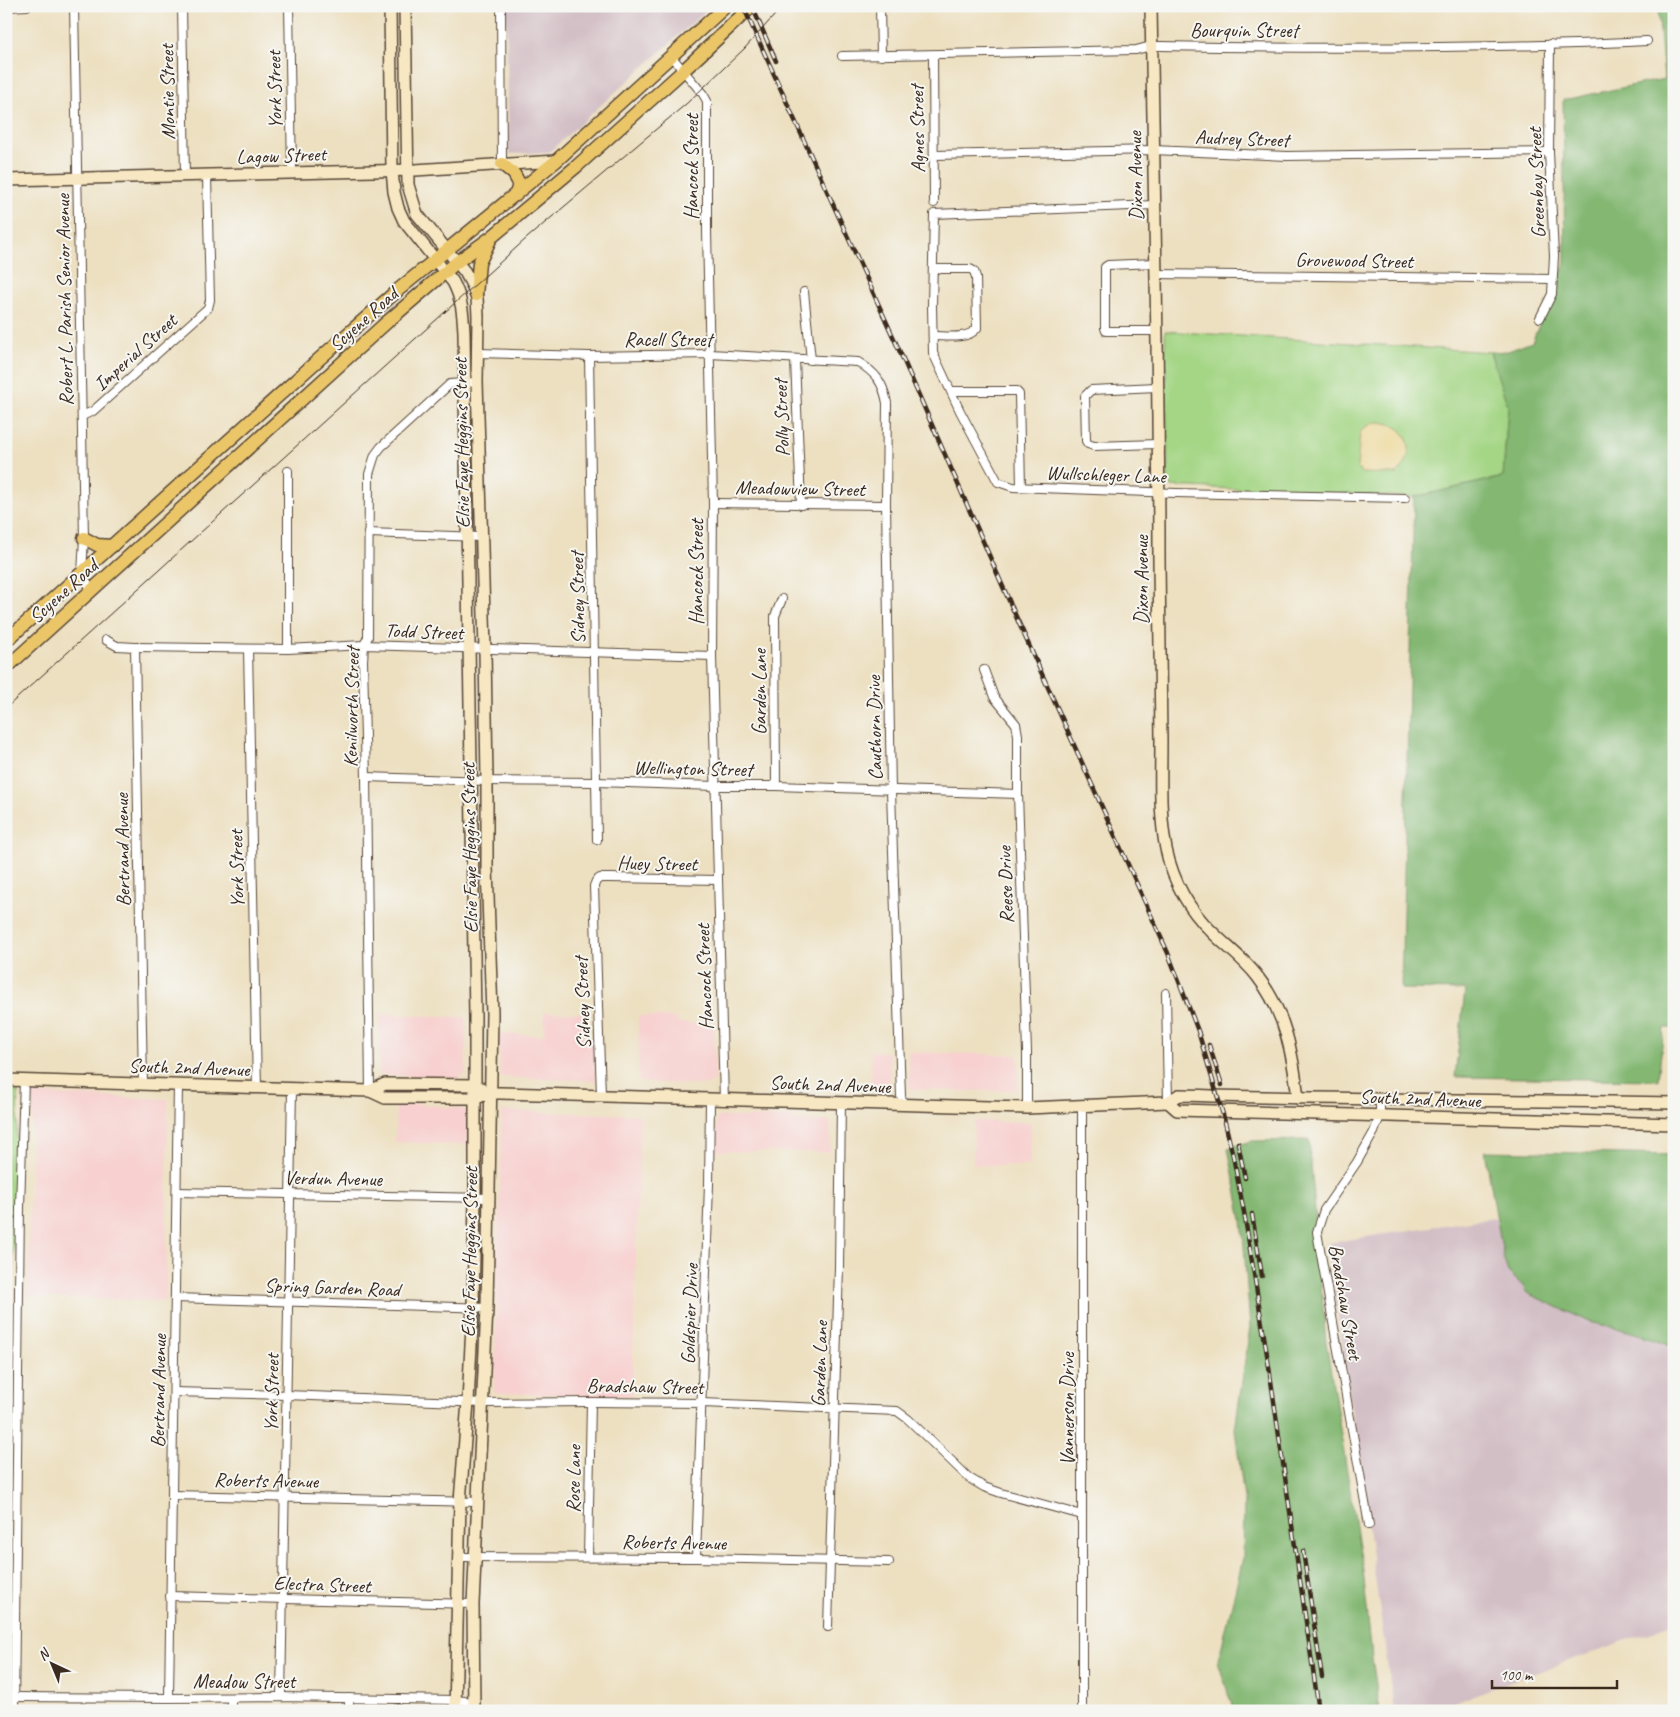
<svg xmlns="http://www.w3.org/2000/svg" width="1680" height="1717" viewBox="0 0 1680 1717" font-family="Caveat,sans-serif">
	<rect width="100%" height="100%" fill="#f6f6f2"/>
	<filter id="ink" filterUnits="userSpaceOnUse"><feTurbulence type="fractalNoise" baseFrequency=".02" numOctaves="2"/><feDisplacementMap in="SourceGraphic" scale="10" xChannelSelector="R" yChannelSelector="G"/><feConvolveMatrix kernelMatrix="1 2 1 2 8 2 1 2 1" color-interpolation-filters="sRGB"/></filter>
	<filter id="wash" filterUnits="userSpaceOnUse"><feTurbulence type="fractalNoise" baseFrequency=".0096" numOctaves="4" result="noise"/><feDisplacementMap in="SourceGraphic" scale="20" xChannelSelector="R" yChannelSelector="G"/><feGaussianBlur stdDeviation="1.12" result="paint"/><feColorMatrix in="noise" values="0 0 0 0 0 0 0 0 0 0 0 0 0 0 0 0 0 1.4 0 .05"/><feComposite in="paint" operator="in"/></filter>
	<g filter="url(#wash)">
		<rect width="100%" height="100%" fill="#ede0c1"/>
		<g fill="#f7d0cf">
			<polygon points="544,1012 582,1013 583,1037 594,1038 596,1081 500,1077 499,1034 544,1035"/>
			<polygon points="380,1014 466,1017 466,1072 460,1078 379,1075"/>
			<polygon points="638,1016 676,1018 677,1023 714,1024 715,1079 708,1085 639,1082"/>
			<polygon points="871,1051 889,1052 890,1087 871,1089"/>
			<polygon points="908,1052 1018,1055 1018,1090 964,1091 910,1089"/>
			<polygon points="33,1094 168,1099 166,1301 27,1297"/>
			<polygon points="396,1103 412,1103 462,1109 468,1112 468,1145 395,1142"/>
			<polygon points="502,1111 640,1115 632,1396 494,1393"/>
			<polygon points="717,1117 793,1117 793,1121 830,1121 830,1152 716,1151"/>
			<polygon points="974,1121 1031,1122 1030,1166 973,1165"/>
		</g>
		<g fill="#d2bec5">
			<polygon points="506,6 711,6 549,152 509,154"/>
			<polygon points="1496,1218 1508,1272 1523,1286 1527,1293 1590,1322 1636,1333 1674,1347 1674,1623 1429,1711 1394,1711 1334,1288 1327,1243 1469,1221"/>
		</g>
		<g fill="#a4d685" stroke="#708052">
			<polygon points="1165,331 1490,352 1508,407 1503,477 1414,497 1168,486"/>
			<polygon points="6,1090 18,1091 12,1295 6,1295"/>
		</g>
		<g fill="#83b772" stroke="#5f7048">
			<polygon points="1643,6 1674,6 1674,1028 1664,1028 1658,1080 1455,1077 1465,990 1401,989 1414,497 1503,477 1508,407 1490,352 1508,351 1532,342 1565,263 1563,100 1664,79 1658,8"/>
			<polygon points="1309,1140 1326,1342 1363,1570 1372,1658 1380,1711 1234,1711 1218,1662 1243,1558 1244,1499 1235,1429 1250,1327 1242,1220 1228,1148 1252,1141"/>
			<polygon points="1485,1151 1674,1155 1674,1347 1636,1333 1590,1322 1527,1293 1523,1286 1508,1272 1504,1260"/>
		</g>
		<path fill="#eeda9e" stroke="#94825e" d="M 1376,422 C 1408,422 1420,452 1397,474 L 1362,473 L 1357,468 L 1360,432 L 1367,426 Z"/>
	</g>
	<g filter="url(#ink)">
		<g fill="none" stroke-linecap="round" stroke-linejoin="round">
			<g stroke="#564536" stroke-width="10">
				<g id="street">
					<polyline points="74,6 84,538 82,573 92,591"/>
					<polyline points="182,6 185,176"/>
					<polyline points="289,6 292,173"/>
					<polyline points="501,6 502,164"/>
					<polyline points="880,6 881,56"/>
					<polyline points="6,7 27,6"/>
					<polyline points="933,55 934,203"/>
					<polyline points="671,56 703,94 707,101 707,231 713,503 712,656 724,1101"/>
					<path d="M 842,56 L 1136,50 L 1151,46 L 1160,46 C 1322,49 1485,49 1647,41"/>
					<polyline points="935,155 1153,150 1287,156 1549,152"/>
					<polyline points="1154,205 934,214 932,306 933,353 960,411 998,482 1013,487 1176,493 1405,498"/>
					<polyline points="1155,263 1108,265 1105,267 1105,328 1106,331 1156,331"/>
					<polyline points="1155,274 1552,279"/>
					<polyline points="804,292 811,360"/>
					<polyline points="1540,318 1552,294 1554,256 1549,152 1550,44"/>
					<path d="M 933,336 C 946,336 968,340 977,328 L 976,277 L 974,271 L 970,269 L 933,269"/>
					<path d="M 478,353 L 589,356 L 710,354 L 858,362 C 876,373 883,382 887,403 L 886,505 L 891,791 L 901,1096 L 903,1105"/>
					<polyline points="589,356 597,840"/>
					<polyline points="795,360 801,505"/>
					<polyline points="1157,387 1091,390 1085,396 1086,441 1088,444 1094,446 1158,444"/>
					<polyline points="951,391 1016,391 1019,394 1021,487"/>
					<polyline points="82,416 93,411 208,308 210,300 207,176"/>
					<polyline points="288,471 288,649"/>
					<polyline points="713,503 886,505"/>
					<polyline points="368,533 481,537"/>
					<polyline points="106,640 117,646 135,647 143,1084"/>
					<polyline points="135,647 288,649 364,645 712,656"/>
					<polyline points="248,649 257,1088"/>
					<polyline points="984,670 994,697 1016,724 1018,735 1018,794 1027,1052 1027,1108"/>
					<polyline points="366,777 487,781 597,782 716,786 776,786 1018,794"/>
					<polyline points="776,786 775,616 782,599"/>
					<polyline points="1166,993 1168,1102"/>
					<polyline points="370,1091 366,777 363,661 364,645 368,637 369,474 375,455 381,447 450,384 477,382"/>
					<polyline points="601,1095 594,886 596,881 600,878 611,878 718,880"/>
					<polyline points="1082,1107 1082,1711"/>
					<polyline points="177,1192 489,1198"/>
					<polyline points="175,1298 487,1308"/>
					<polyline points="174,1392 287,1395 483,1403 591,1402 702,1403 897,1411 908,1419 969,1478 984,1487 1001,1493 1082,1515"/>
					<polyline points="172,1495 478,1502"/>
					<polyline points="1369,1525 1317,1232 1324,1210 1357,1162 1374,1132 1380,1116 1380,1098"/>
					<polyline points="458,1557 696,1558 889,1562"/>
					<polyline points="588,1557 591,1402"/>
					<polyline points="696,1558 709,1184 710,1100"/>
					<polyline points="170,1596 473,1604"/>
					<polyline points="828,1627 839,1267 841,1103"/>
					<polyline points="14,1697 169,1698 281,1697 455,1700 474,1702"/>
					<polyline points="281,1697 292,1089"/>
					<polyline points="169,1698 178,1085"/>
					<polyline points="14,1711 20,1207 24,1080"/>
					<polyline points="231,1711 231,1698"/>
					<polyline points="349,1711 349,1698"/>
				</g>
			</g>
			<g stroke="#564536" stroke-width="14">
				<g id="secondary">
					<path d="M 390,6 L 392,170 L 394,192 L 398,208 L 404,221 L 453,282 C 462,299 463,314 464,332 L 475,1016 L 475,1198 L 473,1307 L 468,1402 L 460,1501 L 455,1711"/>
					<polyline points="405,6 408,185 417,214 465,272 473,287 477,298 478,316 477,382 485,649 487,781 487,867 492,1014 487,1308 473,1604 474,1711"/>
					<path d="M 1151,6 C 1154,190 1159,375 1159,559 C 1160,620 1160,680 1161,741 C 1161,776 1159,814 1166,849 C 1173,881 1189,910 1212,932 C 1227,947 1244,959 1257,976 C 1285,1011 1293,1055 1298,1098"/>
					<polyline points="6,180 415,170 556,161"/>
					<path d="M 6,1080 L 370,1091 L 385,1098 L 475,1098 L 491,1093 L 501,1093 L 1027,1108 L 1168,1102 L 1179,1095 C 1344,1100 1509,1100 1674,1103"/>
					<polyline points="370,1091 385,1084 475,1085 481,1088"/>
					<polyline points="1168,1102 1177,1110 1674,1124"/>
				</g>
			</g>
			<g stroke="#564536" stroke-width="15">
				<g id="primary">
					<polyline points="502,164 514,174 519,183 516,195"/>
					<polyline points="476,295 479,263 490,240"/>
					<polyline points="84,538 97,545 112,546"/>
					<polyline points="6,641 326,353 398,290 556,161 726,6"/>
					<polyline points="6,668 387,322 457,262 493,236 577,166 684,70 752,6"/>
				</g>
			</g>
			<use href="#street" stroke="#fff" stroke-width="8"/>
			<use href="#secondary" stroke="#f7e8c3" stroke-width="11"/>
			<use href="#primary" stroke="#ebc669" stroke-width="12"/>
			<polyline stroke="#3b2a1e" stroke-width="1" points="6,708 527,238 686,104 744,49 783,6"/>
			<g stroke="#3b2a1e" stroke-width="4.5">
				<g id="rail">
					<polyline points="743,6 896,343 1018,621 1168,953 1198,1031 1224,1118 1233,1156 1244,1212 1269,1367 1319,1711"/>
					<polyline points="752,6 776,61"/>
					<polyline points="1209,1045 1222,1085"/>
					<polyline points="1238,1143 1245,1178"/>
					<polyline points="1252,1214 1262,1276"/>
					<polyline points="1303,1551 1322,1677"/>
				</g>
			</g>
			<use href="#rail" stroke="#f6f6f2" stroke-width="2.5" stroke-dasharray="8" stroke-linecap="butt"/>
		</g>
	</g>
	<g text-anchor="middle" stroke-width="4" stroke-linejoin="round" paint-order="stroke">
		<g font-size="20" fill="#3b2a1e" stroke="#f6f6f2">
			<text x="1244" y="37">Bourquin Street</text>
			<text transform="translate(274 90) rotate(-91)" y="7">York Street</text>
			<text transform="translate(167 92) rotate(-91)" y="7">Montie Street</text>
			<text transform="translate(917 129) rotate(-91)" y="7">Agnes Street</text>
			<text transform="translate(1242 138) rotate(2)" y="7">Audrey Street</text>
			<text transform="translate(281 155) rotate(-2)" y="7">Lagow Street</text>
			<text transform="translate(691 167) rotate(-90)" y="7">Hancock Street</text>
			<text transform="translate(1135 176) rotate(-91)" y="7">Dixon Avenue</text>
			<text transform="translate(1536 183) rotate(-92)" y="7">Greenbay Street</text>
			<text transform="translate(1354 260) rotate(1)" y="7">Grovewood Street</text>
			<text transform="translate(64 300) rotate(-91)" y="7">Robert L. Parish Senior Avenue</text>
			<text transform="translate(363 319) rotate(-42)" y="7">Scyene Road</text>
			<text x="668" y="346">Racell Street</text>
			<text transform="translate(135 352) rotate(-42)" y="7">Imperial Street</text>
			<text transform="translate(781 418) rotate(-92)" y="7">Polly Street</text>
			<text transform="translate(461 443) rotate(-91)" y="7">Elsie Faye Heggins Street</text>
			<text transform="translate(1106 474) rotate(2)" y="7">Wullschleger Lane</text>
			<text transform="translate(800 488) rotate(1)" y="7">Meadowview Street</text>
			<text transform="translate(696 572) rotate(-90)" y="7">Hancock Street</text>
			<text transform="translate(1141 580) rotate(-90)" y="7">Dixon Avenue</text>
			<text transform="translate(63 591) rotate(-42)" y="7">Scyene Road</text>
			<text transform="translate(577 598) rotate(-91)" y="7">Sidney Street</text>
			<text transform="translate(424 631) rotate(2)" y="7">Todd Street</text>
			<text transform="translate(759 692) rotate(-90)" y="7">Garden Lane</text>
			<text transform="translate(351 707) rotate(-89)" y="7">Kenilworth Street</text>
			<text transform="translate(874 728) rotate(-91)" y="7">Cauthorn Drive</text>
			<text transform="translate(693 768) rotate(1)" y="7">Wellington Street</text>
			<text transform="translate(469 848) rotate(-91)" y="7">Elsie Faye Heggins Street</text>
			<text transform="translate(122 850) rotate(-91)" y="7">Bertrand Avenue</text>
			<text transform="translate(657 863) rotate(1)" y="7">Huey Street</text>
			<text transform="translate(236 869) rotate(-91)" y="7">York Street</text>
			<text transform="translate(1005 885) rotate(-92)" y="7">Reese Drive</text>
			<text transform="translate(704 977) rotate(-92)" y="7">Hancock Street</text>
			<text transform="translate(582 1003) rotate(-92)" y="7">Sidney Street</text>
			<text transform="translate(189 1067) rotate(2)" y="7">South 2nd Avenue</text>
			<text transform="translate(830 1084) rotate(2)" y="7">South 2nd Avenue</text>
			<text transform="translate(1420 1098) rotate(2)" y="7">South 2nd Avenue</text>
			<text transform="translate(333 1178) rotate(1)" y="7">Verdun Avenue</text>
			<text transform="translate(469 1252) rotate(-89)" y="7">Elsie Faye Heggins Street</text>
			<text transform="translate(332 1287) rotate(2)" y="7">Spring Garden Road</text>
			<text transform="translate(1346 1302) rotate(80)" y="7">Bradshaw Street</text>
			<text transform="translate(689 1314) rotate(-88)" y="7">Goldspier Drive</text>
			<text transform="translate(819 1364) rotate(-88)" y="7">Garden Lane</text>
			<text transform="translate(645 1386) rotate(1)" y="7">Bradshaw Street</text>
			<text transform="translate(158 1391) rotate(-89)" y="7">Bertrand Avenue</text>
			<text transform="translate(271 1393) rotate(-89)" y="7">York Street</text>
			<text transform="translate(1067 1409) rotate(-90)" y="7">Vannerson Drive</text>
			<text transform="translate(573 1479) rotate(-89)" y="7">Rose Lane</text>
			<text transform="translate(266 1480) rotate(1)" y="7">Roberts Avenue</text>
			<text transform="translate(674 1542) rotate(1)" y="7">Roberts Avenue</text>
			<text transform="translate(322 1584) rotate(2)" y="7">Electra Street</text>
			<text x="244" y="1688">Meadow Street</text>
		</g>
	</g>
	<rect width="1680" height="1717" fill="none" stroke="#f6f6f2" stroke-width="25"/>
	<g transform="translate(52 1664) rotate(316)" stroke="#f6f6f2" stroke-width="4" paint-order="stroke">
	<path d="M0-4L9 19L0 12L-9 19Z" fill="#3b2a1e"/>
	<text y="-8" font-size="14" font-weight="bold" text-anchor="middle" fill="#3b2a1e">N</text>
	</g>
	<path d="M1492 1680v8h125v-8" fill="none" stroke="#3b2a1e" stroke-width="2.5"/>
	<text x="1500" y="1680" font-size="15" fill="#3b2a1e" stroke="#f6f6f2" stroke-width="4" paint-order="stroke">100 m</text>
</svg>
